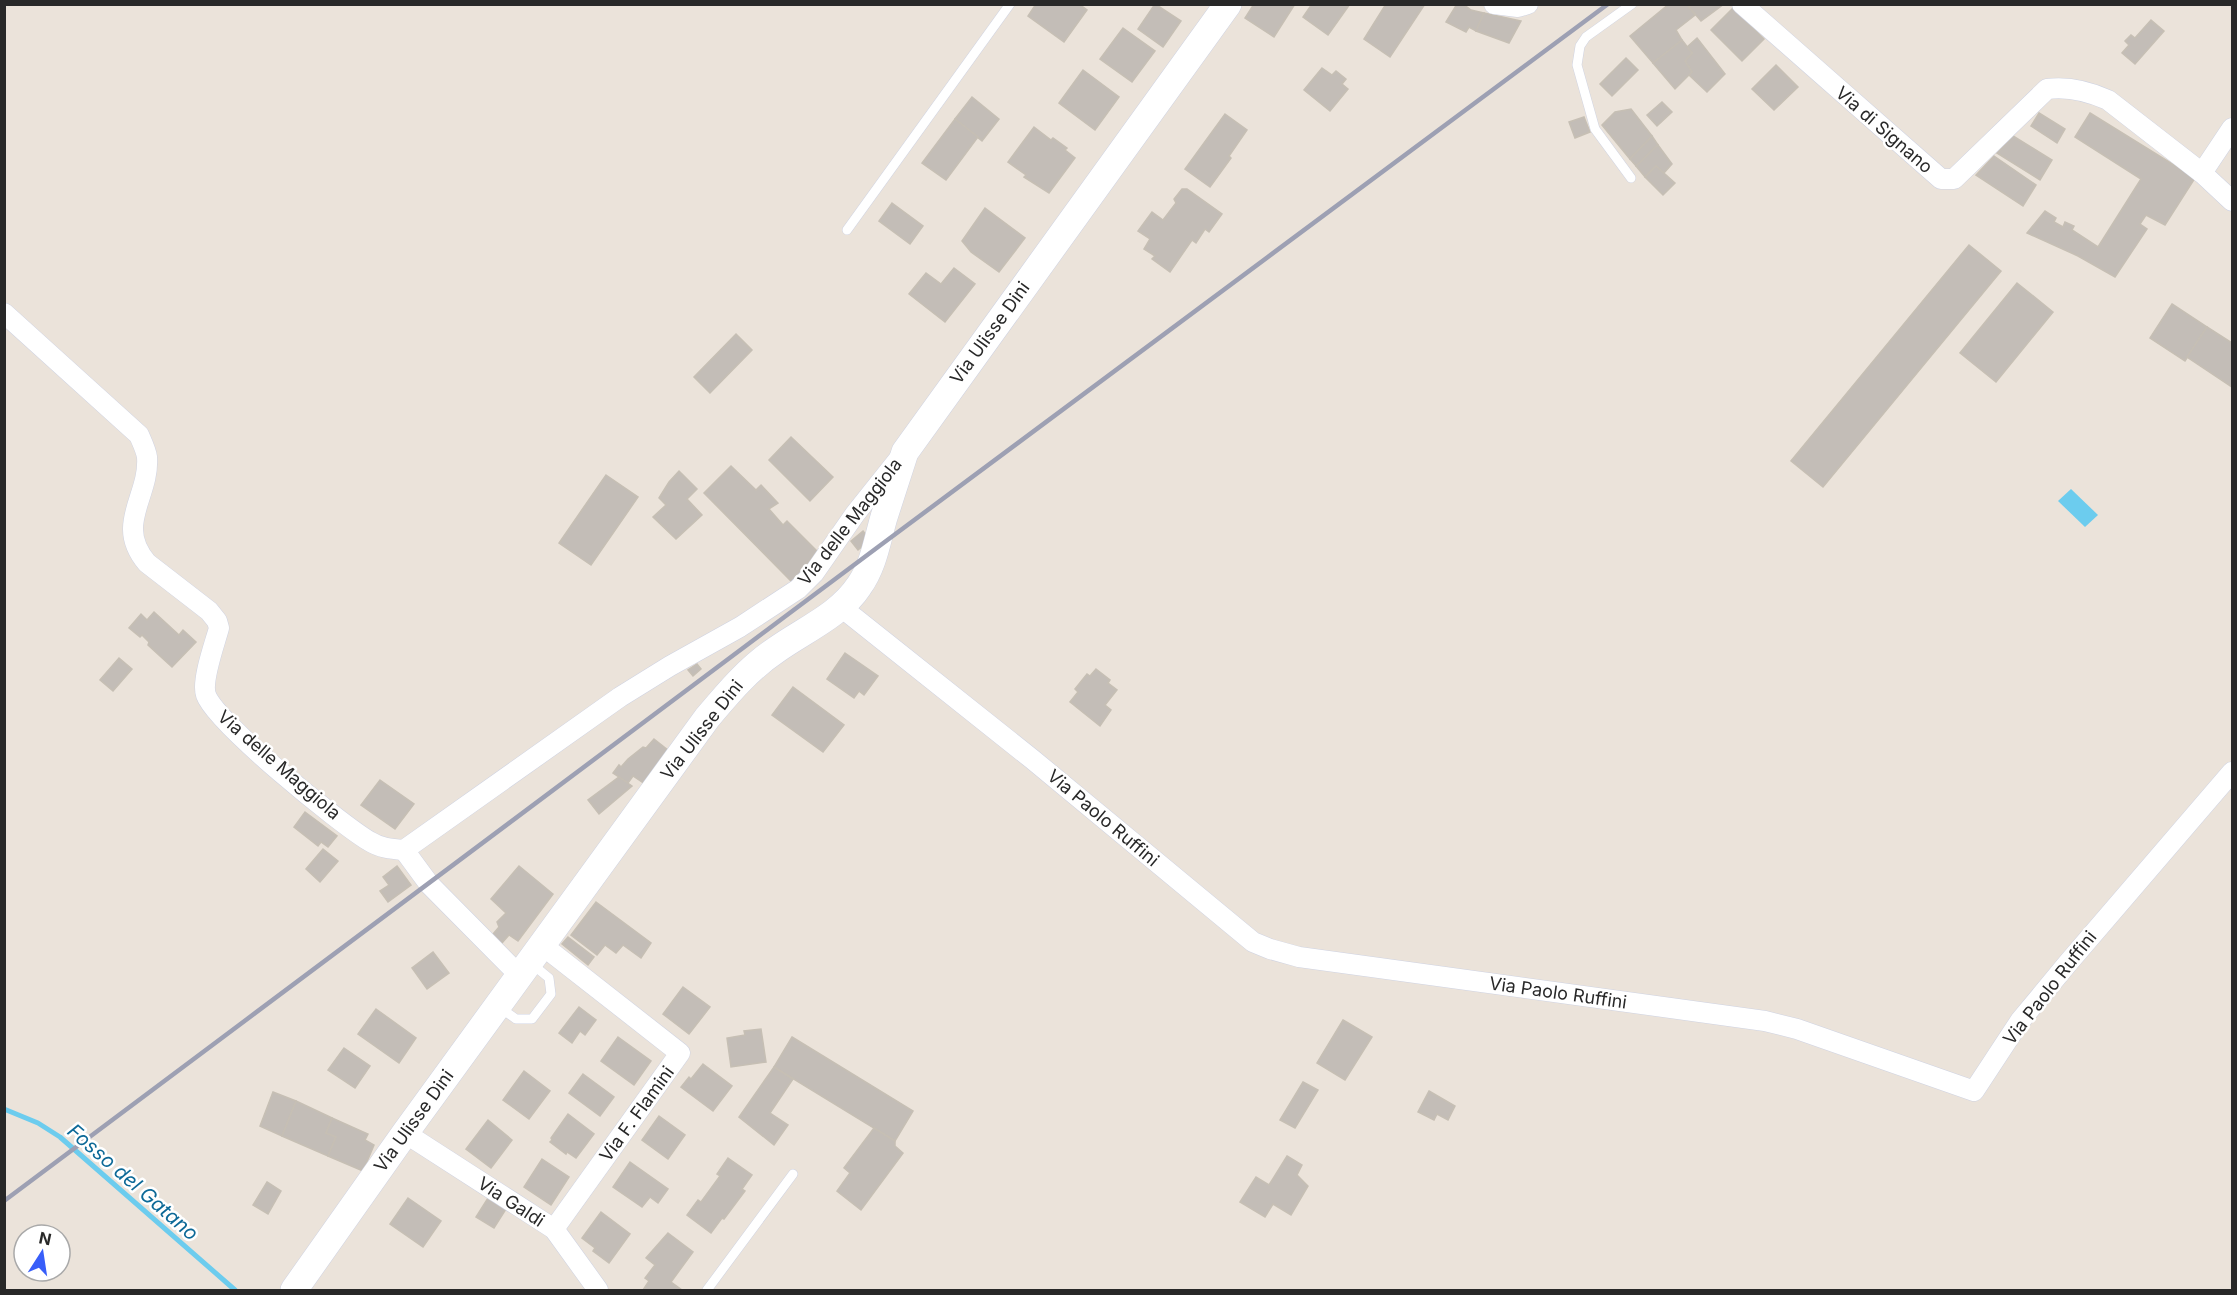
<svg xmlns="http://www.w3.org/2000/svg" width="2237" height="1295" viewBox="0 0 2237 1295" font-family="Inter,sans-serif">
	<rect width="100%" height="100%" fill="#ebe3da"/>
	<polygon fill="#6cccee" points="2071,489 2098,515 2085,527 2058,501"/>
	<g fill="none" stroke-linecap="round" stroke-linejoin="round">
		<polyline stroke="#6cccee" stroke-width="5" points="4,1109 38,1123 60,1137 235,1290"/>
	</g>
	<g fill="#c3bdb7" stroke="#c6bfb4" stroke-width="1.5">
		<polygon points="1036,4 1079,4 1087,10 1064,42 1028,16"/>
		<polygon points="1155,4 1181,21 1163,47 1138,29"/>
		<polygon points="1254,4 1295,4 1274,37 1245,18"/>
		<polygon points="1312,4 1350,4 1328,35 1303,17"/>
		<polygon points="1386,4 1425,4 1390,57 1364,39"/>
		<polygon points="1457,4 1463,4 1471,10 1484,13 1476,31 1469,27 1466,32 1446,22"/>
		<polygon points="1669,4 1687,4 1695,15 1676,30 1682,40 1653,63 1630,36"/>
		<polygon points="1692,4 1724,4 1701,21 1689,7"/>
		<polygon points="1733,8 1764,39 1742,61 1711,30"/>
		<polygon points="1484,13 1521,21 1509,43 1476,31"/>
		<polygon points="2151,20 2164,31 2135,64 2122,53 2129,45 2125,41 2131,35 2135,38"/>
		<polygon points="1123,28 1155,51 1132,82 1100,59"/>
		<polygon points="1697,38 1725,74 1707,92 1689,75 1692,72 1685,61 1692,53 1687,47"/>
		<polygon points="1682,40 1692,53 1685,61 1692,72 1675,89 1653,63"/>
		<polygon points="1626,58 1638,70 1612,96 1600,84"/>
		<polygon points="1776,65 1798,87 1774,110 1752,89"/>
		<polygon points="1322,68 1332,75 1336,71 1346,79 1342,84 1348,89 1330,111 1304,90"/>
		<polygon points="1083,70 1119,97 1095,130 1059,103"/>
		<polygon points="972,97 999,119 982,141 955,119"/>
		<polygon points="1662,102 1672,112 1657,126 1647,115"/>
		<polygon points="1631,109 1652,136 1630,159 1602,125 1615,112"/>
		<polygon points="2039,113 2065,129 2057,143 2031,126"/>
		<polygon points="2090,113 2195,178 2165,225 2146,215 2140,224 2147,229 2115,277 2078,256 2027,233 2045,211 2056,218 2054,222 2063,227 2065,222 2074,226 2072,230 2098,247 2141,179 2075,137"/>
		<polygon points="1225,114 1247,130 1229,156 1231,158 1210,187 1185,169"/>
		<polygon points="1584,117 1590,132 1575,138 1569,122"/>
		<polygon points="955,119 978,137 946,180 922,163"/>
		<polygon points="1034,127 1051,140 1053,138 1067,148 1065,150 1075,158 1049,193 1024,177 1026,175 1008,162"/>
		<polygon points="1652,136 1658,145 1636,166 1630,159"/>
		<polygon points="2013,136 2052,160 2040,180 1997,153"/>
		<polygon points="1658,145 1672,164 1664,173 1656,166 1645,177 1636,166"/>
		<polygon points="1994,156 2036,185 2023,206 1976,175"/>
		<polygon points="1656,166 1675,183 1663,195 1645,177"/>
		<polygon points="1182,189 1187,189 1222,214 1209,232 1205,229 1196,243 1192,240 1170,272 1152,259 1155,256 1144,249 1150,239 1138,231 1152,212 1163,220 1176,203 1174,199"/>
		<polygon points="892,203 923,226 910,244 879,221"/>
		<polygon points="985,208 1025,238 999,272 971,252 962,241"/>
		<polygon points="1969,245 2001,271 1823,487 1791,461"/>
		<polygon points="954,268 975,284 945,322 909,294 926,273 941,284"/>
		<polygon points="2017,283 2053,312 1996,382 1960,353"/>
		<polygon points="2172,304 2207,327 2185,361 2150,338"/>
		<polygon points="2207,327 2232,343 2232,387 2187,357"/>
		<polygon points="736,334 752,350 710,393 694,377"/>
		<polygon points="791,437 833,477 810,501 769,460"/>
		<polygon points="731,466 756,490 761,485 778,503 769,509 783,525 787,521 817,551 793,583 704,493"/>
		<polygon points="679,471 697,489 687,499 702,515 676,539 653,517 666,505 659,498 669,482"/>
		<polygon points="606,475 638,497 591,565 559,543"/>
		<polygon points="863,531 870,540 858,550 851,541"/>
		<polygon points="154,612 179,635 183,630 196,642 172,667 148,645 149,642 142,635 140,637 129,628 141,614 147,620"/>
		<polygon points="845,653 878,676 864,695 859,691 854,698 827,679"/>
		<polygon points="119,658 132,669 113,691 100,680"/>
		<polygon points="697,664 701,669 693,676 688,670"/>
		<polygon points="1096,669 1110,680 1108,683 1117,690 1105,705 1111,710 1100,726 1070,702 1078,692 1075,689 1087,674 1090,676"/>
		<polygon points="793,687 844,725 823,752 772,715"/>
		<polygon points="654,739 669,751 645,784 633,776 628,783 613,773 619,765 621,767 628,759 643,747 646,748"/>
		<polygon points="619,777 632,786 599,814 588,800"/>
		<polygon points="380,780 414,804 395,829 361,805"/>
		<polygon points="305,812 337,836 328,847 321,842 318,846 294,827"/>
		<polygon points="323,849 338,861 320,882 306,869"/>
		<polygon points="397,866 411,885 388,902 380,891 389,885 383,877"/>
		<polygon points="519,866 553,894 518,941 509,935 501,944 493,934 499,927 497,922 506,913 491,899"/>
		<polygon points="596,902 651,943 641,958 623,945 616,953 605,945 597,955 571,935"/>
		<polygon points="568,937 594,957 588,965 562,944"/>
		<polygon points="433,952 449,973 427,989 412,968"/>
		<polygon points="683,987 710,1007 689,1034 663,1014"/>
		<polygon points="579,1007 596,1020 585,1035 580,1031 572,1043 559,1033"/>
		<polygon points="376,1009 416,1038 399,1063 358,1034"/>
		<polygon points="1343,1020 1372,1037 1345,1080 1317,1063"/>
		<polygon points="761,1029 766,1062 731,1067 727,1038 745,1035 744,1031"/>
		<polygon points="618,1037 651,1061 634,1085 601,1061"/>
		<polygon points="792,1037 913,1111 895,1141 774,1067"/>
		<polygon points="344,1048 370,1066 355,1088 328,1070"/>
		<polygon points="703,1064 732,1086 713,1111 681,1087 689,1077 691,1079"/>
		<polygon points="774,1067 793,1079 770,1113 788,1125 774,1145 739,1117"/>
		<polygon points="524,1071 550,1091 529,1119 503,1100"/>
		<polygon points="583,1074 614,1097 600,1116 569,1093"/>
		<polygon points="1303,1082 1318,1090 1295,1128 1280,1120"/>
		<polygon points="1429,1091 1455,1106 1448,1120 1437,1114 1434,1120 1418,1112"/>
		<polygon points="273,1092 296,1101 282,1136 260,1126"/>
		<polygon points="296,1101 332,1118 326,1133 336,1137 328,1156 282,1136"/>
		<polygon points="568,1114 594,1134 576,1158 567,1152 566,1154 550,1142 552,1140 551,1138"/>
		<polygon points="659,1116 685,1135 668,1159 642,1140"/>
		<polygon points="332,1118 368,1134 365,1140 374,1145 363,1171 328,1156 336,1137 326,1133"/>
		<polygon points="488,1120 512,1140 491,1168 466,1149"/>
		<polygon points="874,1128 895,1141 895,1146 903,1153 861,1210 837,1191 850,1173 844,1168"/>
		<polygon points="1287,1156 1302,1165 1297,1175 1308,1186 1291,1215 1273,1204 1265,1217 1240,1202 1256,1177 1269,1185"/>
		<polygon points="728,1158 752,1175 742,1189 745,1191 724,1219 722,1218 711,1233 687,1215 698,1200 701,1202 720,1176 717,1174"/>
		<polygon points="542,1159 569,1177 551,1205 524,1187"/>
		<polygon points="630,1162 668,1189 658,1203 650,1197 642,1207 613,1187"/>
		<polygon points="267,1182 281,1191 268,1214 253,1205"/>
		<polygon points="408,1198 441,1221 423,1247 390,1224"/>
		<polygon points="488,1198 506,1209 494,1228 476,1217"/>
		<polygon points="601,1212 630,1234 609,1263 593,1251 595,1248 582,1238"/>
		<polygon points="668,1233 693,1252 671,1282 682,1290 643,1290 649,1281 645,1278 655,1265 646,1258"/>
	</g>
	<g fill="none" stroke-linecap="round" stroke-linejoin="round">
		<g stroke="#cfd3e2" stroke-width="10">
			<g id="lane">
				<polyline points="1631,178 1595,129 1577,65 1580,46 1586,37 1632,4"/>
				<polyline points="847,230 1010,4"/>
				<polyline points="499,1007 516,1019 532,1019 551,994 549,978 532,964"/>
				<polyline points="707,1290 793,1174"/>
			</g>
		</g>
		<g stroke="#cfd3e2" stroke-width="21">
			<g id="street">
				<polyline points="1494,4 1518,7 1528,4"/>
				<path d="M 1742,4 L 1941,179 L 1954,179 L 2047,89 C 2069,86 2088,91 2108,100 L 2202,173 L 2232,201"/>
				<polyline points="2202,173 2232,128"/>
				<path d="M 4,313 L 139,435 C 142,442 146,450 147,457 C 150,497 114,524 147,563 L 209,611 L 217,621 L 219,628 C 215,643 201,681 206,695 C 216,723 339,823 369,841 C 380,848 391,849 404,850 L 620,697 L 670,666 L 740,627 L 798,589 L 814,573 L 855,514 L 898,460"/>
				<polyline points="841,607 1032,759 1253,942 1270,949 1299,957 1765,1021 1797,1029 1974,1091 2020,1021 2068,963 2232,772"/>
				<polyline points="404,850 429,884 519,975"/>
				<polyline points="542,945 680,1053 554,1229"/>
				<polyline points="405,1133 554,1229 598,1290"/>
			</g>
		</g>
		<g stroke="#cfd3e2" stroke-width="28">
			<path id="secondary" d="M 294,1290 L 405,1133 L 707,718 C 728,693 749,668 776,650 C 804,630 840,615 859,586 C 874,565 877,541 884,517 C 891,495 898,473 905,452 L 1228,4"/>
		</g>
		<use href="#lane" stroke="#fff" stroke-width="9"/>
		<use href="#street" stroke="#fff" stroke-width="20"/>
		<use href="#secondary" stroke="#fff" stroke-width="27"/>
		<polyline stroke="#9da0b3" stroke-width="4.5" points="4,1201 878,547 1608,4"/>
	</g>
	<g text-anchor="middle" stroke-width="5" stroke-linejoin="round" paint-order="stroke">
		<g font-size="18" fill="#282828" stroke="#fff">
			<text transform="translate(1884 130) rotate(41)" y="6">Via di Signano</text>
			<text transform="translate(990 333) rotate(-54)" y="6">Via Ulisse Dini</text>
			<text transform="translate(850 522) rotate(-52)" y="6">Via delle Maggiola</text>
			<text transform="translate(702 730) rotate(-52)" y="6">Via Ulisse Dini</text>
			<text transform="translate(279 765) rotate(41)" y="6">Via delle Maggiola</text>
			<text transform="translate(1103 818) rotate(40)" y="6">Via Paolo Ruffini</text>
			<text transform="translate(2050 988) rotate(-52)" y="6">Via Paolo Ruffini</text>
			<text transform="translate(1558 993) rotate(8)" y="6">Via Paolo Ruffini</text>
			<text transform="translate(637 1114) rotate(-54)" y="6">Via F. Flamini</text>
			<text transform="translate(414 1121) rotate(-54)" y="6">Via Ulisse Dini</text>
			<text transform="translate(511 1202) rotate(33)" y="6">Via Galdi</text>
		</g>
		<g font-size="20" font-style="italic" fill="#0d6997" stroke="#fff">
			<text transform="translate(133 1182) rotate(41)" y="7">Fosso del Gatano</text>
		</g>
	</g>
	<rect width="2237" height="1295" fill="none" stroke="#282828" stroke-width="12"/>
	<g transform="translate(42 1253) rotate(12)"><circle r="28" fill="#ffffff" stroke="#a9a9a9" stroke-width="1.5"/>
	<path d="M0-4.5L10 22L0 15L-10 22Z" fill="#385ef9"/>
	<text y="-9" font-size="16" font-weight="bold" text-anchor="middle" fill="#282828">N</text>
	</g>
</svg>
